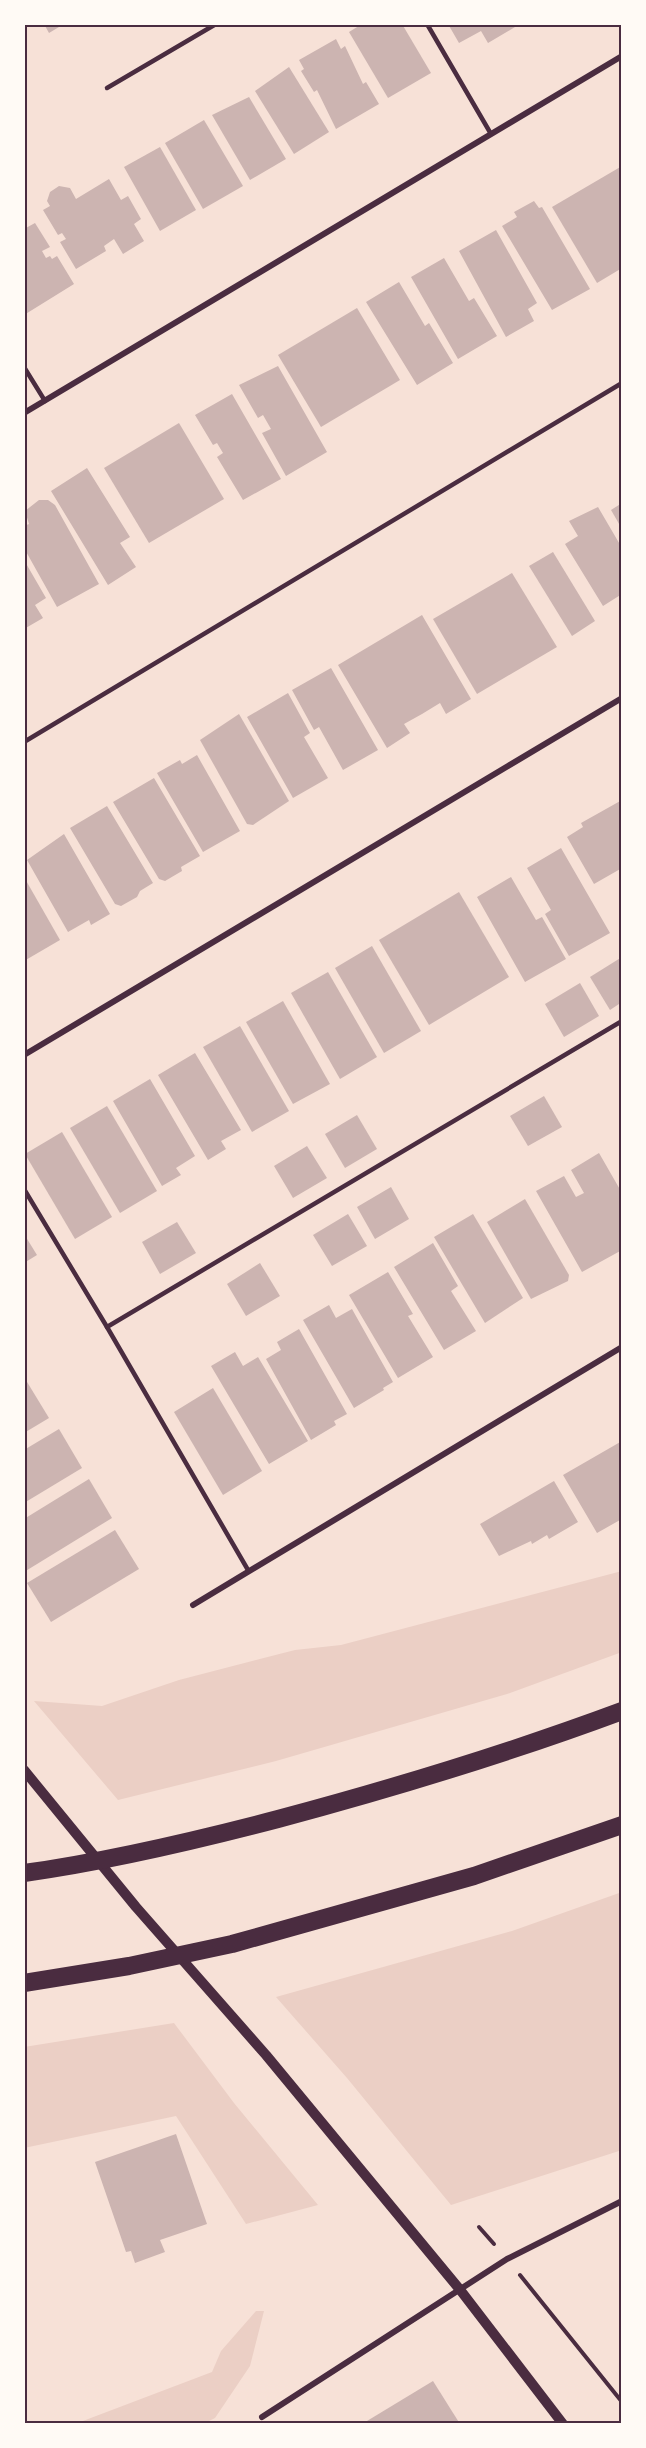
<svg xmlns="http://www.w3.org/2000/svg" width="646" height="2448" viewBox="0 0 646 2448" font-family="'Alegreya Sans',sans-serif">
	<rect width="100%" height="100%" fill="#f7e1d7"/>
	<g fill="#ebcfc5">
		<polygon points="622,1571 622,1652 507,1694 276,1761 118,1800 34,1701 102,1706 179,1680 295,1650 341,1645"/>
		<polygon points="622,1892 622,2150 451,2205 347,2078 276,1997 512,1931"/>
		<polygon points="174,2023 234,2103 318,2205 246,2224 176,2116 24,2148 24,2047"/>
		<polygon points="256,2311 264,2311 250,2366 215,2418 203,2424 75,2424 212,2372 221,2351"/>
	</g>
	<g fill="#ccb4b1">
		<polygon points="44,24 70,24 65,27 64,24 49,33"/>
		<polygon points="362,24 402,24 431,73 388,98 349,32"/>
		<polygon points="448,24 520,24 488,43 481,31 459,43"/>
		<polygon points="336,39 341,49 345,46 363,84 366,82 379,104 336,129 317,90 314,92 301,71 304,69 299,60"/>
		<polygon points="289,67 329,132 294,154 255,91"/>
		<polygon points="249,97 286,159 250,180 212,115"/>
		<polygon points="204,120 243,186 203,209 165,143"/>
		<polygon points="160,147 196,210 160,231 124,167"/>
		<polygon points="622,166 622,268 597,283 552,207"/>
		<polygon points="109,179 121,200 128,196 141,219 134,224 144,241 123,254 114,239 104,246 106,251 76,269 60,242 66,239 62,233 58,235 43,210 50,206 47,201 50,192 59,186 70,188 76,199"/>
		<polygon points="534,201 539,208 542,207 590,289 552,310 502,226 517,217 514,212"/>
		<polygon points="35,223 50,247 42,251 46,258 50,256 52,259 57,256 74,284 24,315 24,229"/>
		<polygon points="496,230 537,303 528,309 534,321 506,337 459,251"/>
		<polygon points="444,258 469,301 474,298 497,336 458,359 411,277"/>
		<polygon points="399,282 425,326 429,323 453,363 417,385 366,302"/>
		<polygon points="357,308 400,380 321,427 278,355"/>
		<polygon points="278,366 327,452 286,476 262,433 271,429 263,415 258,418 239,385"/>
		<polygon points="232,394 281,479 243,500 217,457 223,453 217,443 213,445 195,415"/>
		<polygon points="179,423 224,499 149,543 104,468"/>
		<polygon points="87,468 130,537 120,543 136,567 108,585 51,491"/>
		<polygon points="39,500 48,500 55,505 99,584 57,607 24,548 24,526 29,524 25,511"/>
		<polygon points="622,503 622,529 611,510"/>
		<polygon points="598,507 622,548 622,594 603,606 565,544 578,536 569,521"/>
		<polygon points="553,552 595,621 572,636 529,566"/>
		<polygon points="24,560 46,598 35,605 43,618 24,629"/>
		<polygon points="512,573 557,647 477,694 433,619"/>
		<polygon points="422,615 471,699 446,714 440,703 422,714 404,724 410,733 387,748 338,665"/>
		<polygon points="331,668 378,750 343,770 319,727 314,730 292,690"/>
		<polygon points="288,693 310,733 304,737 328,778 293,798 247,717"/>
		<polygon points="239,714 289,801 253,825 247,824 200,740"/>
		<polygon points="197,755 240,831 203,852 157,773 180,760 182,764"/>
		<polygon points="154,778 200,856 181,867 182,871 165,881 159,879 113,802"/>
		<polygon points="622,800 622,868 594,884 567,837 583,827 581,823"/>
		<polygon points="107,806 153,883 140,891 137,897 121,906 115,904 70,828"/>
		<polygon points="64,834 110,914 91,925 89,920 68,932 27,860"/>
		<polygon points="561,848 610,933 569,956 545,914 551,910 527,868"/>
		<polygon points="24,877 60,940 24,961"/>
		<polygon points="511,877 536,920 542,917 566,959 525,982 477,897"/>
		<polygon points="459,892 509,977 429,1025 379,940"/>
		<polygon points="372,946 421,1031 384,1053 335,968"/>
		<polygon points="622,957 622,1002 610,1010 590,977"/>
		<polygon points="328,972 377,1057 340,1079 291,993"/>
		<polygon points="580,983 599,1016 564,1037 545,1004"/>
		<polygon points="283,1001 330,1084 293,1104 246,1022"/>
		<polygon points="240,1026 289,1111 252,1132 203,1047"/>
		<polygon points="195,1053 241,1130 221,1141 226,1149 208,1160 158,1075"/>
		<polygon points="150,1079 195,1156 176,1168 181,1175 162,1186 113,1101"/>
		<polygon points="544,1096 562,1127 528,1146 510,1116"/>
		<polygon points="107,1106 157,1191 120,1213 70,1128"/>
		<polygon points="357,1115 377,1149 345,1168 325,1134"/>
		<polygon points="62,1132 112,1217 75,1239 25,1154"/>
		<polygon points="307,1146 327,1178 293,1198 274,1166"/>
		<polygon points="599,1153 622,1193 622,1250 582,1272 536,1191 564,1176 576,1197 584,1193 571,1170"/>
		<polygon points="391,1187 409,1219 375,1239 357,1207"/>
		<polygon points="525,1199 569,1275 568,1281 531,1299 487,1222"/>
		<polygon points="348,1214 367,1246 332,1266 313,1235"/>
		<polygon points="473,1214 523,1298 485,1323 434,1237"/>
		<polygon points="177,1222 196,1253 160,1274 142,1242"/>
		<polygon points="24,1234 37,1255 24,1263"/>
		<polygon points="433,1243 458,1286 451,1291 476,1331 444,1350 394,1267"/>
		<polygon points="260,1263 280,1296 246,1316 227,1284"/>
		<polygon points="388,1272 413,1314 408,1316 433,1357 398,1378 349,1295"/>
		<polygon points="329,1305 336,1318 352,1309 393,1382 383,1388 384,1390 354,1408 303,1320"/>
		<polygon points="299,1329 347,1414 334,1421 336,1425 311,1440 266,1359 281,1350 277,1342"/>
		<polygon points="235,1352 243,1366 258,1357 308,1441 269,1464 211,1366"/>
		<polygon points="24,1377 49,1418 24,1433"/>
		<polygon points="213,1388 262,1471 223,1495 174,1412"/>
		<polygon points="59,1429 82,1468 24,1503 24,1450"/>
		<polygon points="622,1441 622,1524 620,1520 597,1533 563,1475"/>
		<polygon points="89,1479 112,1518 24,1572 24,1519"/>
		<polygon points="554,1481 578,1522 549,1539 547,1535 532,1544 531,1541 499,1556 480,1524"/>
		<polygon points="115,1530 139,1569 51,1622 27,1583"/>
		<polygon points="176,2134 207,2224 160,2240 165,2252 135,2263 131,2251 126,2252 95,2162"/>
		<polygon points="433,2381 460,2424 362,2424"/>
	</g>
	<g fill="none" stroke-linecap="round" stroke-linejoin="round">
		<g stroke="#4a2c40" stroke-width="4">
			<polyline points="479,2227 494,2244"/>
			<polyline points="520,2275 622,2402"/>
		</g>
		<g stroke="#4a2c40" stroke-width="4.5">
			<polyline points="427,24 491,134"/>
			<polyline points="107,88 216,24"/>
			<polyline points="24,367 45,401"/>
			<polyline points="24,742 622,383"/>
			<polyline points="24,1189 107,1327"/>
			<polyline points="248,1570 107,1327 622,1021"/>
		</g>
		<g stroke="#4a2c40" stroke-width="6">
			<polyline points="24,413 622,56"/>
			<polyline points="24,1055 622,698"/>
			<polyline points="193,1605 622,1347"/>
			<polyline points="262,2417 507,2259 622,2201"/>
		</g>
		<polyline stroke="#4a2c40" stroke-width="10" points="24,1770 136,1907 266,2055 461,2291 563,2424"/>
		<g stroke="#4a2c40" stroke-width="18">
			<path d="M 24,1873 C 110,1861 194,1841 278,1819 C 394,1788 509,1753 622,1711"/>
			<polyline points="24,1983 129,1966 232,1944 474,1876 622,1825"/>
		</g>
	</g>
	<rect width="646" height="2448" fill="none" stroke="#fffaf5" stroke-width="51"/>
	<rect x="26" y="26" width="594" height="2396" fill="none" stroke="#4a2c40" stroke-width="2"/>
</svg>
